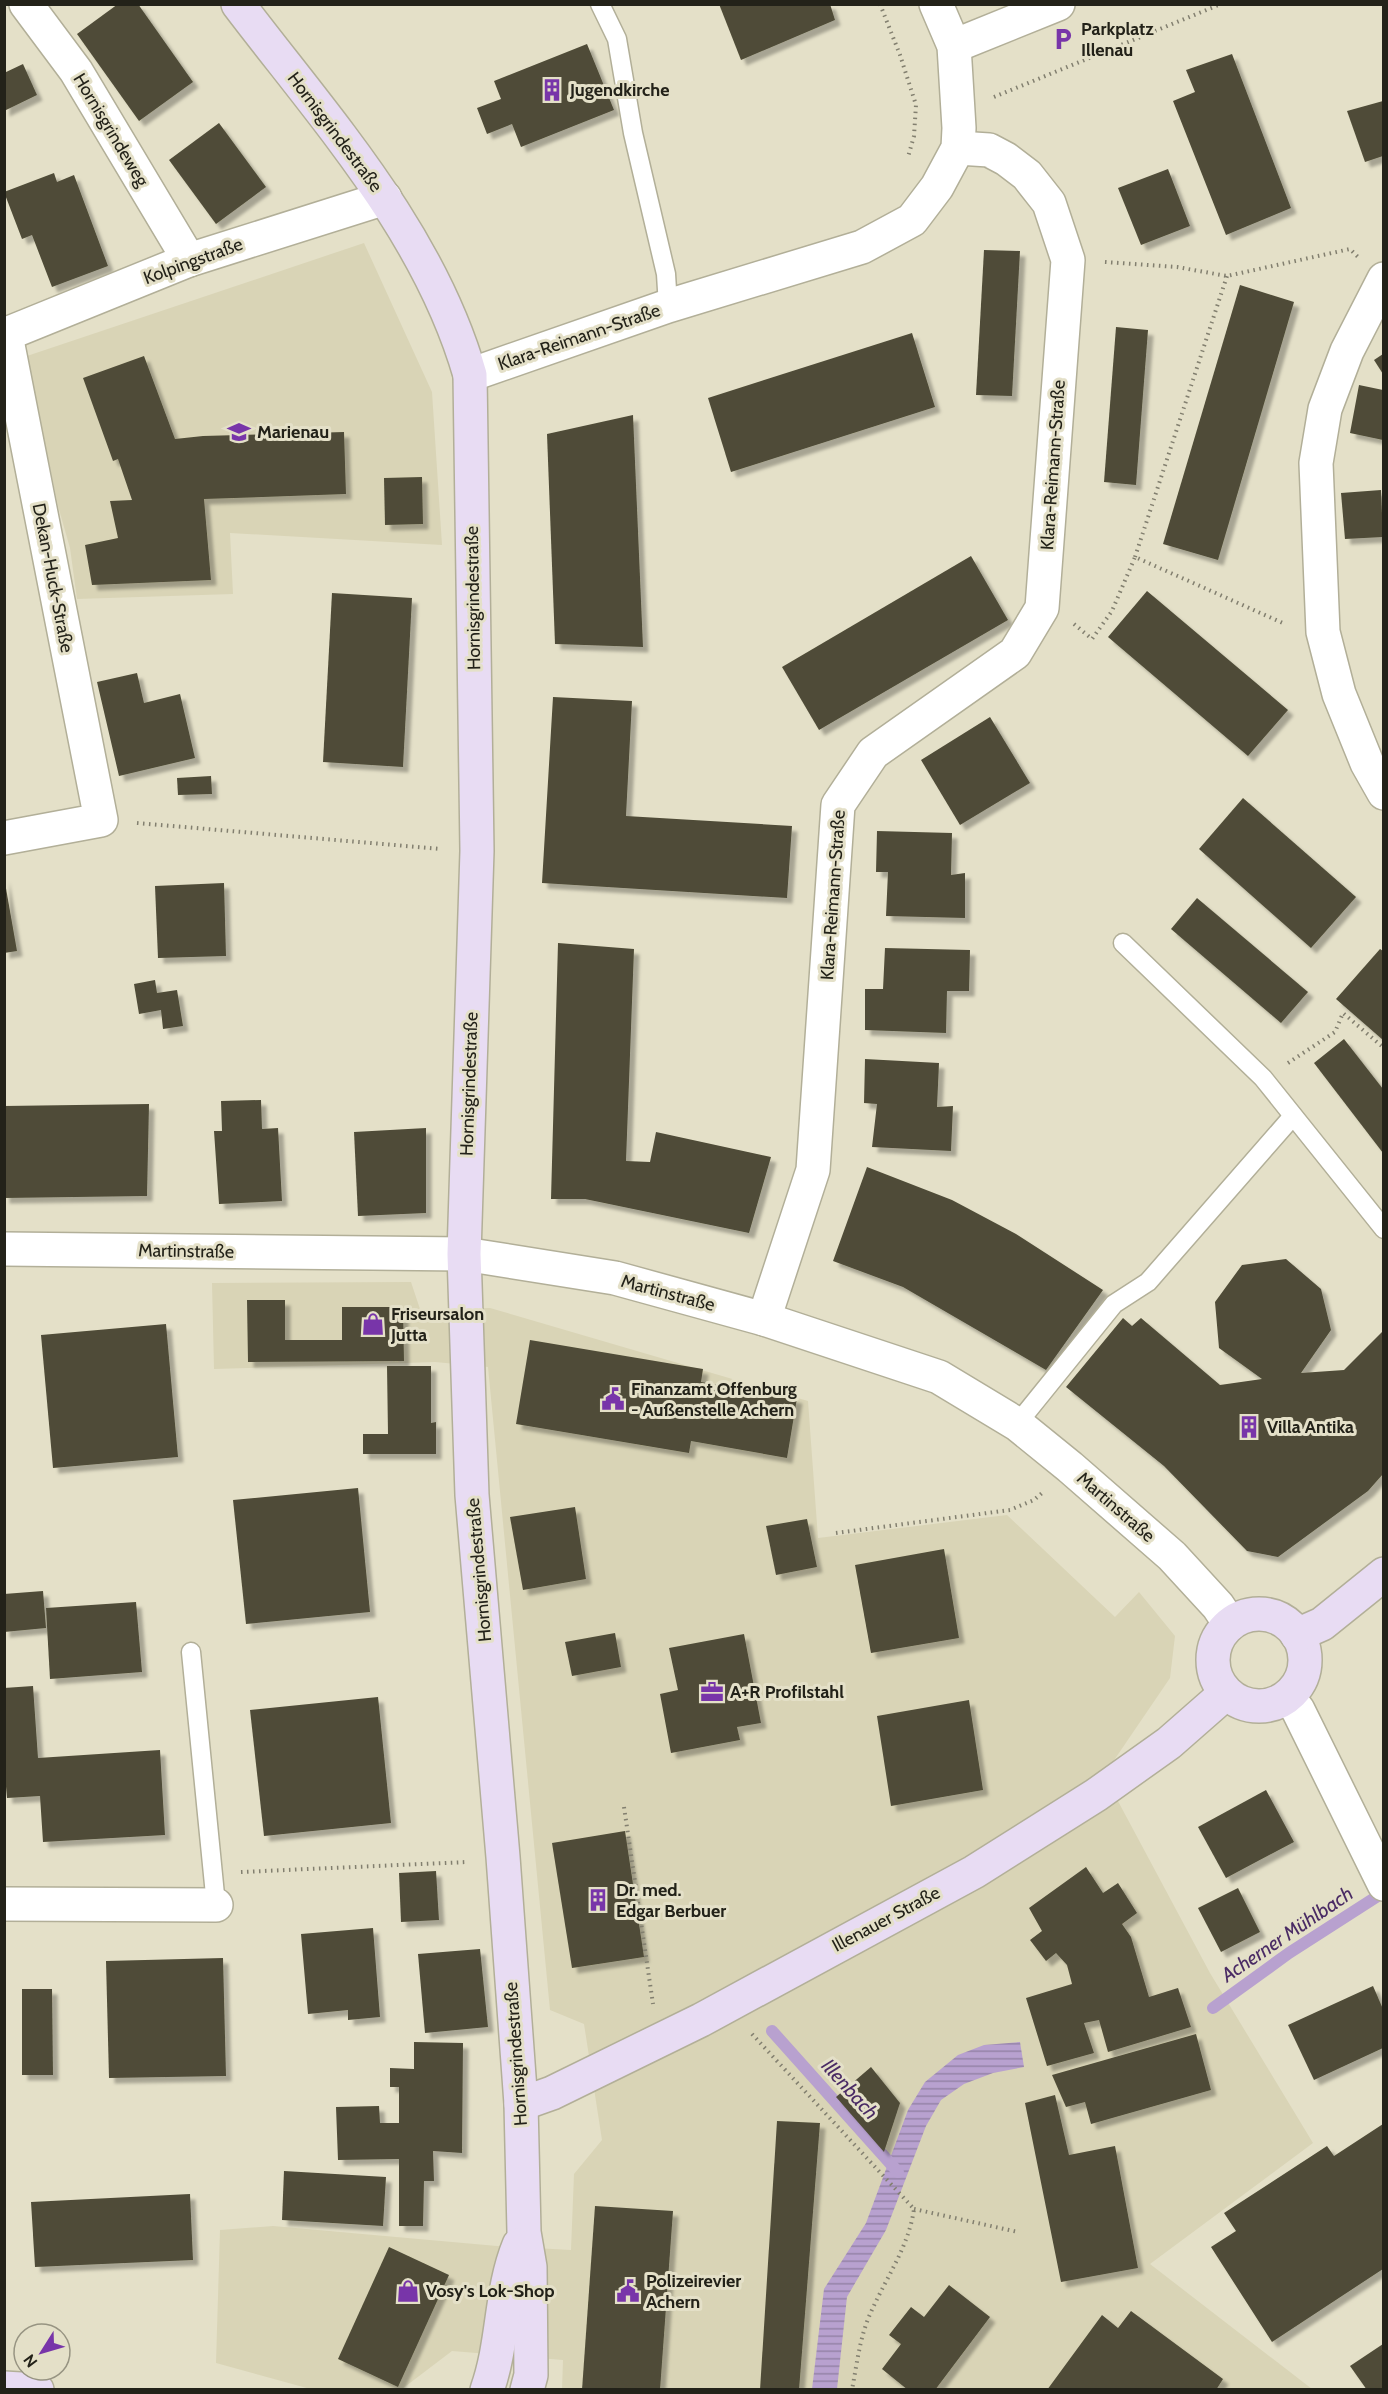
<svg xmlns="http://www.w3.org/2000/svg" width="1388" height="2394" viewBox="0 0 1388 2394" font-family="Cabin,sans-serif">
	<defs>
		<pattern id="water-rules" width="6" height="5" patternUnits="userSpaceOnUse" patternTransform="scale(1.5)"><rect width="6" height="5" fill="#b8a1cf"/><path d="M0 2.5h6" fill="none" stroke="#9583a7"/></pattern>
		<filter id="shadow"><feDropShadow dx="5.5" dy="5.5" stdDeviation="1.5" flood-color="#0004"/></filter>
	</defs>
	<rect width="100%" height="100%" fill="#e4e0c8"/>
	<g fill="#d9d4b6">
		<polygon points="364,243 432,392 442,545 230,533 233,594 77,599 70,548 58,506 27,356"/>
		<polygon points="411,1282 420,1309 490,1308 808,1401 818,1538 1007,1515 1115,1617 1139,1592 1175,1636 1170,1678 1104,1775 1210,1973 1313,2143 1150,2264 1312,2389 562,2390 563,2360 452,2351 402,2389 314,2390 216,2363 220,2230 273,2226 497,2246 571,2250 574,2174 602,2140 584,2024 550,2010 488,1367 435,1362 214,1369 212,1283"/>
	</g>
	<polygon fill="url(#water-rules)" points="1020,2042 1024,2067 993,2073 964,2084 941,2100 926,2126 886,2230 847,2297 837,2389 812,2389 824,2289 866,2223 908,2110 925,2082 958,2055 984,2045"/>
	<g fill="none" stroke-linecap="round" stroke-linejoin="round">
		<g stroke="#b8a1cf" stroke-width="12">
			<polyline points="1213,2008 1289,1953 1384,1892"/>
			<polyline points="772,2031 898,2172"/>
		</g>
	</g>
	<g fill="#4f4c37" filter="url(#shadow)">
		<polygon points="118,4 138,4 193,82 139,121 77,34"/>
		<polygon points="719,4 830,4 835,20 741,60"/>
		<polygon points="587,44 614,110 521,147 512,124 487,134 477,108 501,99 494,81"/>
		<polygon points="1232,54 1291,208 1226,235 1173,101 1195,92 1186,70"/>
		<polygon points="23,64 37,95 4,111 4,73"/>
		<polygon points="1383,101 1383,156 1365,162 1347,111"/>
		<polygon points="219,123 266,187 216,224 169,160"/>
		<polygon points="1168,169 1190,226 1141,245 1118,188"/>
		<polygon points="54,173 57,182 74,175 108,266 52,287 32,235 22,239 4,192"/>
		<polygon points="984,250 1020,251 1012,396 976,395"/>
		<polygon points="1240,285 1294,302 1218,560 1163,544"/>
		<polygon points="1116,327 1148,330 1136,485 1104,482"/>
		<polygon points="912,333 935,407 731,472 708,398"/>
		<polygon points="1383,354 1383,374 1374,360"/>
		<polygon points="144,356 175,439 203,436 344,432 346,494 204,499 211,580 92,585 85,545 118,538 110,501 132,500 118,459 113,461 83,378"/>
		<polygon points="1359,385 1383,390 1383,440 1350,433"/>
		<polygon points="633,415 643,647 555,644 547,434"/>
		<polygon points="422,477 423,524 385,525 384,478"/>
		<polygon points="1381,490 1383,537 1345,539 1341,493"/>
		<polygon points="971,556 1008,620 819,730 782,667"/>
		<polygon points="1147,591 1288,710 1248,756 1108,637"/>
		<polygon points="332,593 412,598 403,767 323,762"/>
		<polygon points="137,673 144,703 180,694 195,758 119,776 97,682"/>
		<polygon points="553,697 632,701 626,816 792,826 787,898 542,883"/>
		<polygon points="990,717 1030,783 960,825 921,760"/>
		<polygon points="211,776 212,794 178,795 177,778"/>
		<polygon points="1243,798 1356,897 1311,948 1199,849"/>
		<polygon points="877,831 952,833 951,875 965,873 965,918 886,916 888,872 876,872"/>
		<polygon points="4,877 17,951 4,953"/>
		<polygon points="224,883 226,956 158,958 155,886"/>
		<polygon points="1197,898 1308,992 1281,1023 1171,929"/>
		<polygon points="558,943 634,949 626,1161 650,1162 656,1132 771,1157 749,1233 585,1199 551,1199"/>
		<polygon points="885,948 970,950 969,991 947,991 946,1033 865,1030 865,989 883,989"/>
		<polygon points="1380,949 1383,951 1383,1040 1336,999"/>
		<polygon points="155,980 157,993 177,990 183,1026 163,1029 161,1010 139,1014 134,984"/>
		<polygon points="1344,1039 1383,1089 1383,1153 1314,1063"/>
		<polygon points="865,1059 939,1063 937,1107 953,1106 951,1151 872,1147 877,1104 864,1103"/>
		<polygon points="261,1100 262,1129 278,1128 282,1201 219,1204 214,1131 222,1131 221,1101"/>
		<polygon points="149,1104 147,1196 4,1198 4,1106"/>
		<polygon points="426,1128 426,1213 358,1216 354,1132"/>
		<polygon points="867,1167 952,1200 1016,1234 1103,1290 1046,1370 903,1287 833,1261"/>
		<polygon points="1286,1259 1321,1289 1331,1330 1301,1373 1344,1370 1383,1331 1383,1474 1368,1491 1278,1557 1247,1551 1164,1466 1066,1387 1123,1318 1132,1326 1141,1318 1220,1385 1262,1379 1219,1348 1215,1302 1242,1265"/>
		<polygon points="247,1300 285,1300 285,1340 342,1340 342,1307 403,1307 404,1361 248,1362"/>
		<polygon points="166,1324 178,1457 53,1468 41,1335"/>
		<polygon points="530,1340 703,1369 701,1382 797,1398 787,1458 691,1441 689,1453 516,1424"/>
		<polygon points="387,1366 431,1366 431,1423 436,1422 436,1454 363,1454 363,1434 388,1434"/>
		<polygon points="358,1488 370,1612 246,1624 233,1500"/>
		<polygon points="575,1507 586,1579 523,1590 510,1517"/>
		<polygon points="807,1519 817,1567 776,1575 766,1526"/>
		<polygon points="944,1549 959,1638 871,1653 855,1565"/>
		<polygon points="43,1591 46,1628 4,1632 4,1594"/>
		<polygon points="136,1602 142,1672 50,1679 46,1608"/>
		<polygon points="615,1633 621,1667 572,1676 565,1642"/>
		<polygon points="744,1634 761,1723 737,1727 740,1740 671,1753 660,1694 678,1690 669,1648"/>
		<polygon points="33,1686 38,1758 160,1750 165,1835 43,1842 40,1796 7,1798 4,1764 4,1688"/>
		<polygon points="378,1697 391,1823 264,1836 250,1710"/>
		<polygon points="969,1700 983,1790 891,1806 877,1716"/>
		<polygon points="1266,1790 1294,1842 1226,1878 1198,1827"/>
		<polygon points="625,1831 644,1957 572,1968 552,1843"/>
		<polygon points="1086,1867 1103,1893 1118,1883 1137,1913 1122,1924 1131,1937 1149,1997 1178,1988 1191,2027 1108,2052 1099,2020 1084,2023 1094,2053 1047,2066 1026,1998 1072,1984 1067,1965 1056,1953 1046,1961 1030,1940 1042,1931 1029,1908"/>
		<polygon points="436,1871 439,1920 401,1922 399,1873"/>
		<polygon points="1238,1888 1260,1932 1221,1952 1198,1908"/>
		<polygon points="373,1928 380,2017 348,2020 348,2010 308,2014 301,1934"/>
		<polygon points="480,1949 488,2027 425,2033 418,1954"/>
		<polygon points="223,1958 226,2076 109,2078 106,1961"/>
		<polygon points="1373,1986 1383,2009 1383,2048 1314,2080 1288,2025"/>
		<polygon points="22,1989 52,1989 53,2075 22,2075"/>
		<polygon points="1196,2034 1211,2090 1091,2124 1085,2102 1066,2107 1052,2075"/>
		<polygon points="414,2042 463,2043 462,2153 433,2151 434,2181 424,2181 423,2226 399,2226 399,2159 338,2160 336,2107 379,2106 380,2123 399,2123 399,2087 390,2087 390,2068 414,2069"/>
		<polygon points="871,2067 900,2103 884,2152 836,2097"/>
		<polygon points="1055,2095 1069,2155 1115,2146 1138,2268 1061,2282 1025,2103"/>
		<polygon points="777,2121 820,2123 799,2390 760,2390"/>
		<polygon points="1383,2124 1383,2269 1272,2342 1211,2247 1236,2231 1224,2213 1327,2146 1334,2156"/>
		<polygon points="284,2171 386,2177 383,2226 282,2220"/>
		<polygon points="190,2194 193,2260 35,2267 31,2202"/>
		<polygon points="595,2206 673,2211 660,2390 582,2390"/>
		<polygon points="389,2247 449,2275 398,2387 338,2359"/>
		<polygon points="949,2285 990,2317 935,2390 908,2390 882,2369 901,2344 889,2335 911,2307 924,2317"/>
		<polygon points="1131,2311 1223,2379 1216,2390 1047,2390 1102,2315 1118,2328"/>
		<polygon points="1383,2344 1383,2390 1367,2390 1350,2366"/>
	</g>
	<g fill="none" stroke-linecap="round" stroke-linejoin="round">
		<g stroke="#b2af98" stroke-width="21">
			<g id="lane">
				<polyline points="600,4 617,39 633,133 666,274 668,306"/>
				<polyline points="1123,943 1263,1078 1384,1229"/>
				<polyline points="1017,1424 1114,1304 1148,1282 1293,1116"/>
				<polyline points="191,1652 216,1905"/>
			</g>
		</g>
		<g stroke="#b2af98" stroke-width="36">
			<g id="street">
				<polyline points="26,4 76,71 189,260"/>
				<polyline points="954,46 1058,4"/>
				<polyline points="1384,279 1347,351 1325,409 1316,463 1323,632 1339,694 1367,763 1384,793"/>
				<polyline points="4,335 189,260 385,198"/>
				<polyline points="470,375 668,306 862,247 912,220 937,187 958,148 959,128 954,46 936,4"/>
				<polyline points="4,838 101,820 6,335"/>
				<polyline points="4,1249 464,1254 615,1278 764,1319 939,1377 1017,1424 1070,1467 1172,1556 1218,1606 1230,1624"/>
				<polyline points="764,1319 813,1170 838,805 873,753 1015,653 1042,608 1068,260 1049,203 1027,175 1006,159 989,150 958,148"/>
				<polyline points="1288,1697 1298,1710 1384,1884"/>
				<polyline points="4,1904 216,1905"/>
			</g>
		</g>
		<g stroke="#b2af98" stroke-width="36">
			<g id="secondary">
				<path d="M 238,4 C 326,120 429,232 470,375 L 477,851 L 464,1254 L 472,1495 L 503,1857 L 521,2104 L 524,2232 L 530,2267 L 531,2375 L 527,2390"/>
				<circle cx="1259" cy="1660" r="46"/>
				<polyline points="1297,1635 1322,1624 1384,1574"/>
				<polyline points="521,2104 552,2093 701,2020 974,1872 1096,1795 1169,1743 1226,1693"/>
				<polyline points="4,2388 37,2390"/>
				<path d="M 487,2390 C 504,2343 500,2291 519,2245"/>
			</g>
		</g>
		<g stroke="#827f6f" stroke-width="4" stroke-dasharray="1.5 4.5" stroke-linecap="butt">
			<polyline points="880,4 900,55 916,105 914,136 908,157"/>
			<polyline points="994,97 1221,4"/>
			<polyline points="1105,262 1177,267 1227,276 1350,249 1358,257"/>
			<polyline points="1135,557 1227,276"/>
			<polyline points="1074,624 1092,639 1112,611 1135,557 1285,624"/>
			<polyline points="137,823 441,849"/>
			<polyline points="1288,1063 1335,1032 1343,1013 1384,1048"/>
			<polyline points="836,1533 1010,1510 1034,1500 1042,1493"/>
			<polyline points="624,1807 653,2004"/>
			<polyline points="241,1872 467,1862"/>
			<path d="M 752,2034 L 914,2209 C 909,2246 886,2278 871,2312 C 860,2336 857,2363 852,2390"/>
			<polyline points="914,2209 1018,2232"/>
		</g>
		<use href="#lane" stroke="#fff" stroke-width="18"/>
		<use href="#street" stroke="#fff" stroke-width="33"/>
		<use href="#secondary" stroke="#e8dcf3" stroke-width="33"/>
	</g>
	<defs>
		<g id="parking-bare" transform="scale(1.8)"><path d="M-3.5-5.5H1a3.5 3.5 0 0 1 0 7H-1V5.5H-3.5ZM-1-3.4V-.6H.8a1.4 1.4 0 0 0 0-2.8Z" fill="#7835a9" stroke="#e4e0c8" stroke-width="2.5" paint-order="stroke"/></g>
		<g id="building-bare" transform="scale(1.8)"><path d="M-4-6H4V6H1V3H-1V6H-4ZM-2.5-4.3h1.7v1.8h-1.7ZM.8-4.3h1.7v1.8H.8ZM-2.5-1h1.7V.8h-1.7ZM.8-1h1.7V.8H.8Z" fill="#7835a9" stroke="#e4e0c8" stroke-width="2.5" paint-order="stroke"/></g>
		<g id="school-bare" transform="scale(1.8)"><path d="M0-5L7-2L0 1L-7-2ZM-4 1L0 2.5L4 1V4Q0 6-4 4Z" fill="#7835a9" stroke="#e4e0c8" stroke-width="2.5" paint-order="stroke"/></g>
		<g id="shop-bare" transform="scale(1.8)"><path d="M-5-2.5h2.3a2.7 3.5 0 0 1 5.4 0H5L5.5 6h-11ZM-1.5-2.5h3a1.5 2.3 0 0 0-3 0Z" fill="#7835a9" stroke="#e4e0c8" stroke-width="2.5" paint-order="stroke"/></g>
		<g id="civic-bare" transform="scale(1.8)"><path d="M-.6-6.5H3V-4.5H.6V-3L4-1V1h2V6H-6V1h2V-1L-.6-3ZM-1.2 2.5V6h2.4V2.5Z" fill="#7835a9" stroke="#e4e0c8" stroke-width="2.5" paint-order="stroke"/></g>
		<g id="office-bare" transform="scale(1.8)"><path d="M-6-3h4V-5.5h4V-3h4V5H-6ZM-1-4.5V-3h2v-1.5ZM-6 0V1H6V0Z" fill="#7835a9" stroke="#e4e0c8" stroke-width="2.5" paint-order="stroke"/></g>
	</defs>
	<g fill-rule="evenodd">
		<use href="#parking-bare" x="1063" y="39"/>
		<use href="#building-bare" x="552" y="90"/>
		<use href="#school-bare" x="239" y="432"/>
		<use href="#shop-bare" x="373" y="1324"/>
		<use href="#civic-bare" x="613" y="1399"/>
		<use href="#building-bare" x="1249" y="1427"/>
		<use href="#office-bare" x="712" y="1692"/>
		<use href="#building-bare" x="598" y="1900"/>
		<use href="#shop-bare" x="408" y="2291"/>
		<use href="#civic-bare" x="628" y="2291"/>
	</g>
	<g text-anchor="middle" stroke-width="6" stroke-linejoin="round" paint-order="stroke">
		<g font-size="18" font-weight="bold" fill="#232219" stroke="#e4e0c8" text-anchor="start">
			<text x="1081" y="35">Parkplatz<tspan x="1081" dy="21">Illenau</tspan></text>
			<text x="570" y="96">Jugendkirche</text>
			<text x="257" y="438">Marienau</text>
			<text x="391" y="1320">Friseursalon<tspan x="391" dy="21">Jutta</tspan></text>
			<text x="631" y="1395">Finanzamt Offenburg<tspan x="631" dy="21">- Außenstelle Achern</tspan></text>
			<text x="1267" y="1433">Villa Antika</text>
			<text x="730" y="1698">A+R Profilstahl</text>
			<text x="616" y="1896">Dr. med.<tspan x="616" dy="21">Edgar Berbuer</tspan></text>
			<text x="646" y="2287">Polizeirevier<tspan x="646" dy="21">Achern</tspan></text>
			<text x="426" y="2297">Vosy's Lok-Shop</text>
		</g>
		<g font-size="18" fill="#232219" stroke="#e4e0c8">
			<text transform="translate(111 130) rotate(59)" y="6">Hornisgrindeweg</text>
			<text transform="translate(335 132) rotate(53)" y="6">Hornisgrindestraße</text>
			<text transform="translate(193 261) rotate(-20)" y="6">Kolpingstraße</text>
			<text transform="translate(579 337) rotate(-19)" y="6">Klara-Reimann-Straße</text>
			<text transform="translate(1053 465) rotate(-86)" y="6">Klara-Reimann-Straße</text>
			<text transform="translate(53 578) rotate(79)" y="6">Dekan-Huck-Straße</text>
			<text transform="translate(473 598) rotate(-91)" y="6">Hornisgrindestraße</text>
			<text transform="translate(833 895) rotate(-86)" y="6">Klara-Reimann-Straße</text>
			<text transform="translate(469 1084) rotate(-88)" y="6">Hornisgrindestraße</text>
			<text transform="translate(186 1251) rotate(1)" y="6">Martinstraße</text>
			<text transform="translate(668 1293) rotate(15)" y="6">Martinstraße</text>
			<text transform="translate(1116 1507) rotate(41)" y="6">Martinstraße</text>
			<text transform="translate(479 1570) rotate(-95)" y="6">Hornisgrindestraße</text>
			<text transform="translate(886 1919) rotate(-28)" y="6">Illenauer Straße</text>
			<text transform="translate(516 2054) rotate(-94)" y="6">Hornisgrindestraße</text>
		</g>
		<g font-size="20" font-style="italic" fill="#4a2b64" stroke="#e4e0c8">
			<text transform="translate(1287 1934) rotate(-34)" y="7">Acherner Mühlbach</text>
			<text transform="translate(850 2089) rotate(48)" y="7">Illenbach</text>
		</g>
	</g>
	<rect width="1388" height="2394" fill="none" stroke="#232219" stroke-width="12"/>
	<g transform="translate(42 2352) rotate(233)"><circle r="28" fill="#e4e0c8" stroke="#979482" stroke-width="1.5"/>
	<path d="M0-4.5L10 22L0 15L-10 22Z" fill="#7835a9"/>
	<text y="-9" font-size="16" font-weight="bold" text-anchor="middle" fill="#232219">N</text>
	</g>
</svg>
